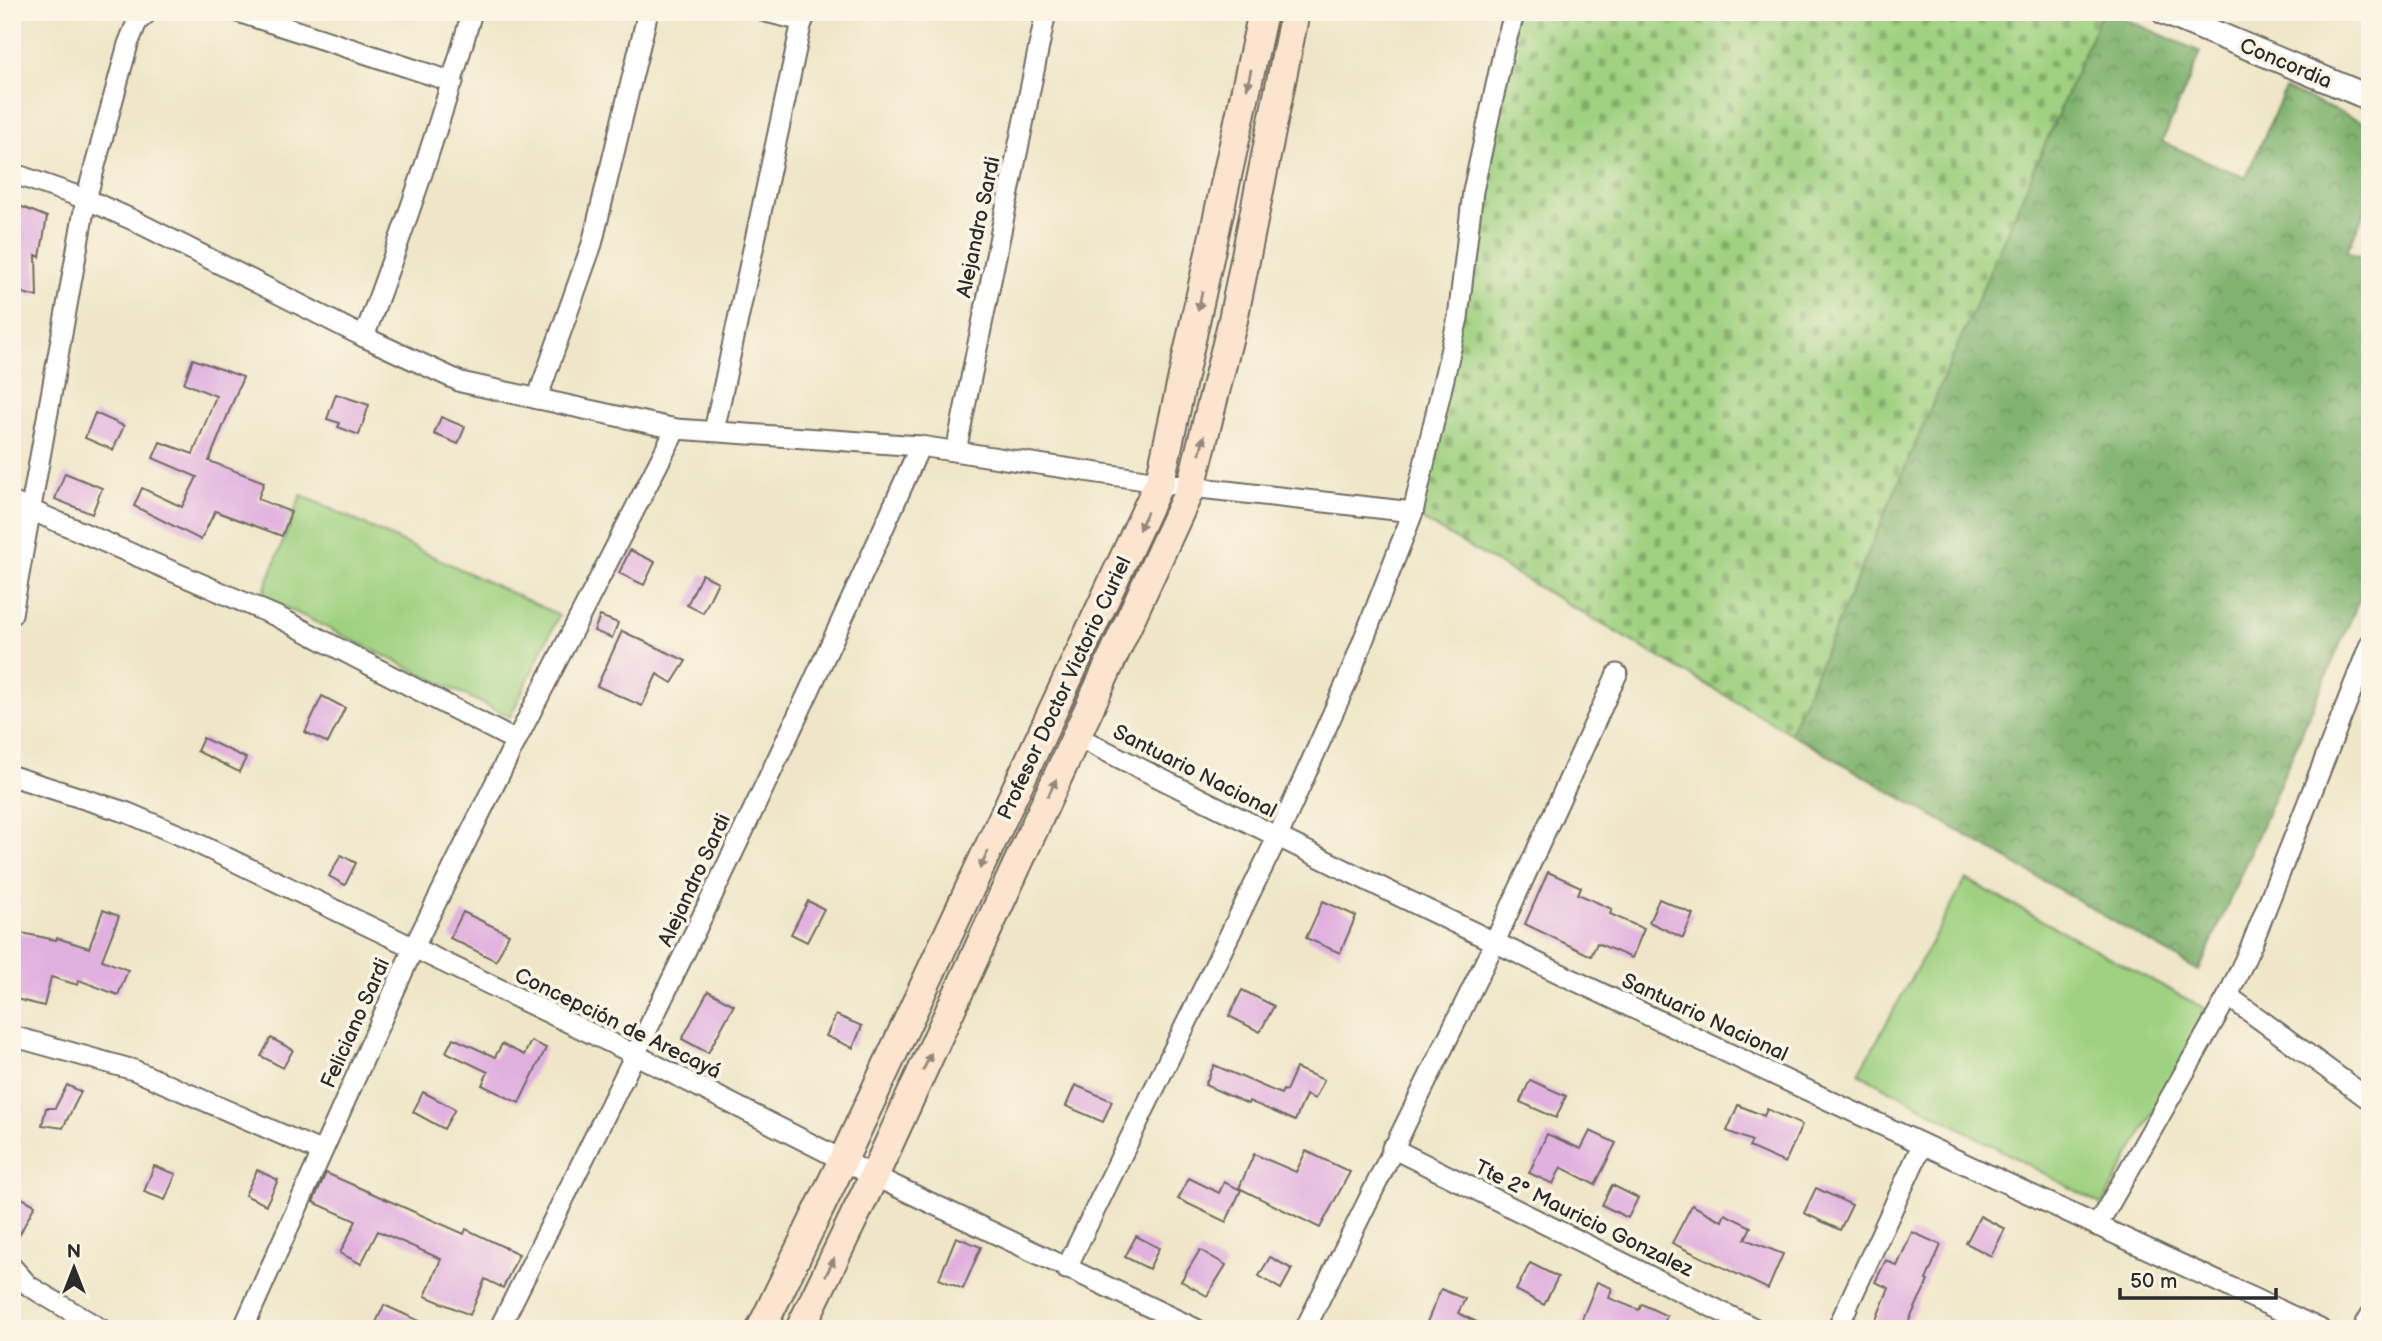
<svg xmlns="http://www.w3.org/2000/svg" width="2382" height="1341" viewBox="0 0 2382 1341" font-family="'Balsamiq Sans',sans-serif">
	<defs>
		<pattern id="forest-crowns" width="20" height="18" patternUnits="userSpaceOnUse" patternTransform="scale(1.75)"><rect width="20" height="18" fill="#7fb36e"/><path d="M2 6a3 3 0 1 1 6 0M12 15a3 3 0 1 1 6 0" fill="none" stroke="#68925b"/></pattern>
		<pattern id="cemetery-stones" width="16" height="16" patternUnits="userSpaceOnUse" patternTransform="scale(1.75)"><rect width="16" height="16" fill="#9fd180"/><path d="M2 7V4a2 2 0 0 1 4 0v3zM10 15v-3a2 2 0 0 1 4 0v3z" fill="#82aa69"/></pattern>
	</defs>
	<rect width="100%" height="100%" fill="#fcf5e5"/>
	<filter id="ink" filterUnits="userSpaceOnUse"><feTurbulence type="fractalNoise" baseFrequency=".0143" numOctaves="2"/><feDisplacementMap in="SourceGraphic" scale="14" xChannelSelector="R" yChannelSelector="G"/><feConvolveMatrix kernelMatrix="1 2 1 2 8 2 1 2 1" color-interpolation-filters="sRGB"/></filter>
	<filter id="wash" filterUnits="userSpaceOnUse"><feTurbulence type="fractalNoise" baseFrequency=".00686" numOctaves="4" result="noise"/><feDisplacementMap in="SourceGraphic" scale="28" xChannelSelector="R" yChannelSelector="G"/><feGaussianBlur stdDeviation="1.57" result="paint"/><feColorMatrix in="noise" values="0 0 0 0 0 0 0 0 0 0 0 0 0 0 0 0 0 1.4 0 .05"/><feComposite in="paint" operator="in"/></filter>
	<g filter="url(#wash)">
		<rect width="100%" height="100%" fill="#efe6c8"/>
		<polygon fill="url(#forest-crowns)" stroke="#556f4c" stroke-width="2" points="2102,12 2109,12 2201,52 2162,142 2246,178 2285,89 2370,125 2370,199 2347,251 2370,261 2370,575 2199,971 1790,733"/>
		<polygon fill="url(#cemetery-stones)" stroke="#657e56" stroke-width="2" points="1515,12 2102,12 1790,733 1414,515"/>
		<g fill="#9fd180" stroke="#657e56" stroke-width="2">
			<polygon points="301,495 559,615 510,717 262,596"/>
			<polygon points="1966,879 2209,1011 2102,1205 1859,1073"/>
		</g>
		<g id="blocks">
			<g fill="#e0b0df">
				<polygon points="12,203 47,217 40,257 36,255 37,297 12,290"/>
				<polygon points="193,359 243,377 209,461 264,482 258,499 291,512 282,536 215,511 201,540 134,506 142,488 182,507 197,477 153,458 160,442 193,454 216,396 184,383"/>
				<polygon points="336,394 369,405 359,435 338,427 340,423 327,419"/>
				<polygon points="95,413 124,426 113,450 85,438"/>
				<polygon points="441,417 465,427 458,444 434,434"/>
				<polygon points="65,473 102,488 92,514 55,499"/>
				<polygon points="630,550 655,562 644,585 619,573"/>
				<polygon points="702,574 718,582 703,613 687,605"/>
				<polygon points="600,616 618,623 612,638 594,631"/>
				<polygon points="622,631 686,661 672,683 657,674 642,706 597,686"/>
				<polygon points="322,696 345,708 328,743 305,732"/>
				<polygon points="203,738 246,758 239,772 197,751"/>
				<polygon points="341,855 356,863 345,885 329,876"/>
				<polygon points="1548,872 1581,887 1578,894 1612,909 1610,914 1644,929 1632,958 1597,943 1591,956 1525,924"/>
				<polygon points="1659,899 1693,914 1683,938 1649,922"/>
				<polygon points="808,901 824,909 807,942 791,934"/>
				<polygon points="1323,901 1356,916 1340,953 1306,938"/>
				<polygon points="103,910 119,916 102,960 128,970 118,995 79,980 78,985 51,977 44,1006 12,998 12,931 56,940 57,938 89,948"/>
				<polygon points="463,912 509,934 496,961 450,938"/>
				<polygon points="1242,990 1274,1006 1260,1032 1229,1016"/>
				<polygon points="708,991 734,1005 708,1053 682,1039"/>
				<polygon points="836,1015 862,1026 853,1048 826,1036"/>
				<polygon points="271,1038 293,1050 283,1068 261,1056"/>
				<polygon points="453,1038 495,1057 502,1044 524,1055 531,1041 546,1048 519,1103 482,1085 488,1072 446,1052"/>
				<polygon points="1214,1065 1281,1094 1283,1090 1286,1091 1296,1068 1324,1080 1315,1099 1306,1095 1295,1121 1249,1101 1248,1104 1205,1085"/>
				<polygon points="1530,1080 1566,1096 1556,1118 1520,1102"/>
				<polygon points="67,1085 81,1092 63,1128 42,1125 46,1108 55,1108"/>
				<polygon points="1075,1085 1112,1101 1103,1122 1066,1106"/>
				<polygon points="423,1092 455,1109 444,1129 413,1112"/>
				<polygon points="1738,1105 1764,1116 1767,1109 1802,1125 1785,1163 1749,1147 1752,1141 1727,1131"/>
				<polygon points="1590,1131 1616,1143 1595,1185 1561,1167 1553,1184 1529,1173 1547,1134 1581,1149"/>
				<polygon points="1306,1151 1350,1172 1320,1228 1239,1188 1254,1154 1296,1172"/>
				<polygon points="154,1166 176,1174 165,1200 144,1192"/>
				<polygon points="257,1170 278,1180 266,1205 245,1195"/>
				<polygon points="326,1173 464,1234 466,1229 519,1254 503,1288 485,1279 470,1315 425,1296 441,1259 378,1231 361,1264 340,1253 356,1221 313,1202"/>
				<polygon points="1189,1178 1219,1193 1224,1182 1241,1190 1226,1222 1178,1199"/>
				<polygon points="1612,1185 1638,1198 1628,1218 1602,1205"/>
				<polygon points="1816,1188 1852,1205 1840,1230 1804,1213"/>
				<polygon points="18,1196 35,1205 12,1249 12,1206"/>
				<polygon points="1692,1205 1722,1221 1725,1214 1751,1227 1745,1239 1783,1254 1768,1289 1672,1243"/>
				<polygon points="1980,1216 2005,1229 1991,1256 1966,1243"/>
				<polygon points="1912,1232 1941,1245 1926,1280 1928,1281 1905,1329 1872,1329 1889,1288 1875,1282 1886,1260 1897,1266"/>
				<polygon points="1136,1236 1159,1248 1149,1269 1125,1257"/>
				<polygon points="956,1237 981,1247 963,1289 939,1279"/>
				<polygon points="1200,1250 1226,1265 1207,1296 1181,1281"/>
				<polygon points="1270,1257 1292,1269 1281,1289 1259,1276"/>
				<polygon points="1530,1263 1558,1277 1544,1305 1516,1290"/>
				<polygon points="1597,1282 1612,1288 1609,1298 1639,1310 1642,1304 1667,1316 1661,1329 1578,1329"/>
				<polygon points="1441,1289 1465,1299 1458,1313 1491,1329 1424,1329"/>
				<polygon points="384,1305 437,1329 373,1329"/>
			</g>
		</g>
	</g>
	<g filter="url(#ink)">
		<use href="#blocks" fill-opacity="0" stroke="#706c62" stroke-width="2"/>
		<g fill="none" stroke-linecap="round" stroke-linejoin="round">
			<g stroke="#706c62" stroke-width="23">
				<g id="minor">
					<polyline points="238,12 453,82"/>
					<polyline points="766,12 803,21"/>
					<polyline points="12,173 86,199 133,220 364,337 461,382 676,429 920,446 1191,487 1413,512"/>
					<path d="M 364,337 C 404,230 441,123 472,12"/>
					<polyline points="537,399 592,244 648,12"/>
					<polyline points="714,431 804,12"/>
					<polyline points="956,451 1046,12"/>
					<polyline points="12,502 278,617 516,741"/>
					<polyline points="12,614 86,199 128,44 137,22 148,12"/>
					<polyline points="2370,644 2252,944 2228,996 2370,1100"/>
					<path d="M 1076,736 C 1486,944 1903,1135 2320,1329"/>
					<polyline points="12,776 128,813 184,837 636,1055 874,1176 1196,1329"/>
					<polyline points="12,1036 134,1070 322,1152"/>
					<polyline points="1392,1148 1756,1329"/>
					<polyline points="2097,1226 2228,996"/>
					<polyline points="12,1267 29,1286 101,1329"/>
					<polyline points="1066,1269 1277,838 1349,677 1413,512 1458,318 1473,191 1505,44 1515,12"/>
					<polyline points="243,1329 413,949 516,741 676,429"/>
					<path d="M 499,1329 C 645,1037 789,744 920,446"/>
					<polyline points="1305,1329 1494,944 1617,674"/>
					<polyline points="1837,1329 1922,1145"/>
					<polyline points="2363,1329 2370,1316"/>
				</g>
			</g>
			<g stroke="#706c62" stroke-width="28">
				<polyline id="tertiary" points="2164,12 2370,98"/>
			</g>
			<g stroke="#706c62" stroke-width="32">
				<g id="secondary">
					<polyline points="761,1329 843,1160 1160,481 1263,12"/>
					<polyline points="800,1329 874,1176 1191,487 1233,320 1295,12"/>
				</g>
			</g>
			<use href="#minor" stroke="#fff" stroke-width="19"/>
			<use href="#tertiary" stroke="#fff" stroke-width="24"/>
			<use href="#secondary" stroke="#fce5cf" stroke-width="28"/>
		</g>
		<defs><path id="oneway-solid" d="M-6-.8H1V-3.2L6.5 0L1 3.2V.8H-6Z" transform="scale(1.75)"/></defs>
		<g fill="#94887d">
			<use href="#oneway-solid" transform="translate(1249 79) rotate(102)"/>
			<use href="#oneway-solid" transform="translate(1200 301) rotate(102)"/>
			<use href="#oneway-solid" transform="translate(1202 445) rotate(-76)"/>
			<use href="#oneway-solid" transform="translate(1143 521) rotate(115)"/>
			<use href="#oneway-solid" transform="translate(1052 788) rotate(-65)"/>
			<use href="#oneway-solid" transform="translate(984 860) rotate(115)"/>
			<use href="#oneway-solid" transform="translate(927 1062) rotate(-65)"/>
			<use href="#oneway-solid" transform="translate(830 1267) rotate(-64)"/>
		</g>
	</g>
	<g text-anchor="middle" stroke-width="7" stroke-linejoin="round" paint-order="stroke">
		<g font-size="21" fill="#2b2b2b" stroke="#fcf5e5">
			<text transform="translate(2286 63) rotate(23)" y="7">Concordia</text>
			<text transform="translate(978 227) rotate(-78)" y="7">Alejandro Sardi</text>
			<text transform="translate(1064 688) rotate(-65)" y="7">Profesor Doctor Victorio Curiel</text>
			<text transform="translate(1195 771) rotate(27)" y="7">Santuario Nacional</text>
			<text transform="translate(694 880) rotate(-65)" y="7">Alejandro Sardi</text>
			<text transform="translate(1705 1017) rotate(25)" y="7">Santuario Nacional</text>
			<text transform="translate(355 1023) rotate(-66)" y="7">Feliciano Sardi</text>
			<text transform="translate(618 1023) rotate(26)" y="7">Concepción de Arecayá</text>
			<text transform="translate(1584 1218) rotate(26)" y="7">Tte 2° Mauricio Gonzalez</text>
		</g>
	</g>
	<rect width="2382" height="1341" fill="none" stroke="#fcf5e5" stroke-width="42"/>
	<g transform="translate(74 1268)" stroke="#fcf5e5" stroke-width="5" paint-order="stroke">
	<path d="M0-5L12 26L0 18L-12 26Z" fill="#2b2b2b"/>
	<text y="-10" font-size="19" font-weight="bold" text-anchor="middle" fill="#2b2b2b">N</text>
	</g>
	<path d="M2120 1288v10h156v-10" fill="none" stroke="#2b2b2b" stroke-width="3.5"/>
	<text x="2130" y="1288" font-size="21" fill="#2b2b2b" stroke="#fcf5e5" stroke-width="5" paint-order="stroke">50 m</text>
</svg>
